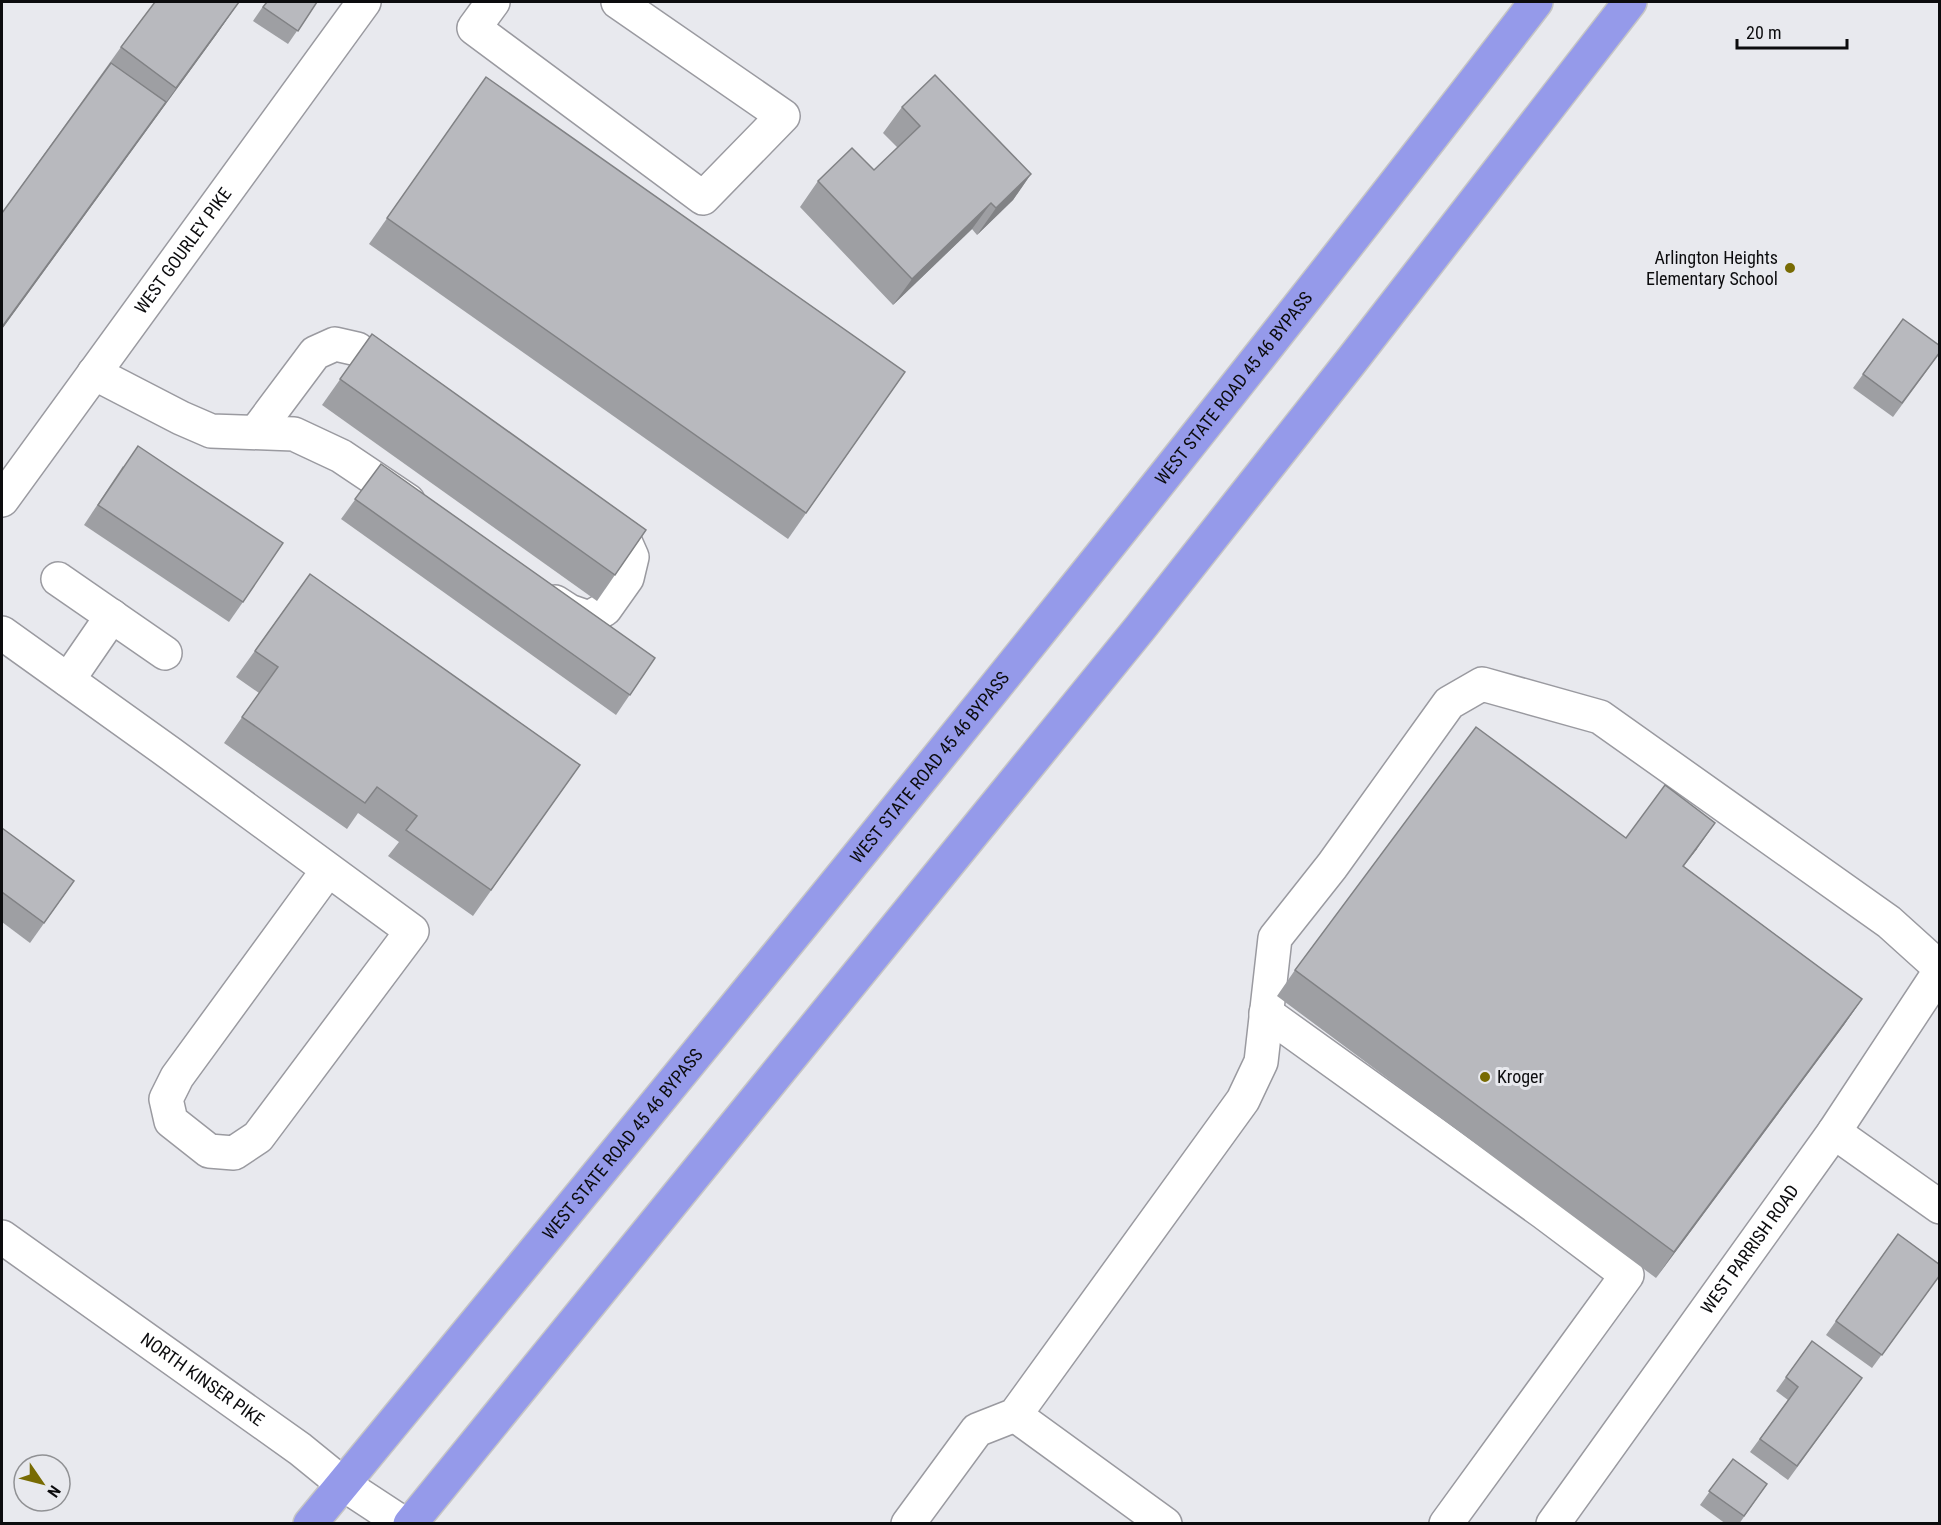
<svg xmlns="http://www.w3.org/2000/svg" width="1941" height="1525" viewBox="0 0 1941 1525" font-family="'Roboto Condensed',sans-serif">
	<rect width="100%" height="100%" fill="#e8e9ee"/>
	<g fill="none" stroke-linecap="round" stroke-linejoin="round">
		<g stroke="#9a9aa0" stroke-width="36">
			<g id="minor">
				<polyline points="493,2 474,28 703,198 783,116 618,2"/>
				<polyline points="94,373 181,418 211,431 294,434 341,456 408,501"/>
				<polyline points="256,432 315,353 335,344 357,349 395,376"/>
				<path id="s1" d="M 2,500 L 364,2"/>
				<polyline points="58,579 165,653"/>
				<polyline points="555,602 569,611 589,618 605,609 627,578 632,557 624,539 601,522"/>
				<polyline points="2,633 171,754 412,931 258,1137 234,1153 209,1151 171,1121 166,1099 177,1077 328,870"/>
				<polyline points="68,680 112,616"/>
				<polyline points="1266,1013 1543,1212 1627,1275 1446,1524"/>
				<polyline points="1834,1132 1940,1207"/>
				<path id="s2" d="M 2,1237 L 300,1449 L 343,1484 L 404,1524"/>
				<polyline points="1015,1415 1165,1524"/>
				<polyline points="908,1524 977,1430 1015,1415 1243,1100 1261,1062 1275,938 1332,866 1449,703 1482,684 1600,717 1889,922 1940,968"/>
				<path id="s3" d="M 1553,1524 L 1834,1132 L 1940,971"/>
			</g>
		</g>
		<g stroke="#c5c5c5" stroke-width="36">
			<g id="highway">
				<path id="s4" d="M 310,1524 C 725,1021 1139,518 1536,2"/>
				<polyline points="410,1524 1140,628 1352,360 1630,2"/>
			</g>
		</g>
		<use href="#minor" stroke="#fff" stroke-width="33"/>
		<use href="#highway" stroke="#959aea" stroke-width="33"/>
	</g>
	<g fill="#9e9fa3">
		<polygon points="239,2 216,35 2,329 2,213 121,47"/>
		<polygon points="266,2 317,2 288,44 253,21"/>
		<polygon points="486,77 905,372 788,539 369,244"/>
		<polygon points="902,107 1031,174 1013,200 977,235 972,229 893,305 800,207 818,181 874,170 898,148 883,133"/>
		<polygon points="1903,319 1940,353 1893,417 1853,388"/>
		<polygon points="372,334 646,530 597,601 322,405"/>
		<polygon points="381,464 655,658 616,715 341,519"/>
		<polygon points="123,466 243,602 229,622 84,525"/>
		<polygon points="310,574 580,765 473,916 388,856 399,842 358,813 347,829 224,743 259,693 236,677"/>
		<polygon points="2,828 74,881 30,943 2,922"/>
		<polygon points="1626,838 1697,849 1683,866 1862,999 1844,1025 1656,1278 1277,996 1295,970"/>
		<polygon points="1898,1234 1940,1275 1872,1368 1826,1335"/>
		<polygon points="1812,1341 1852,1392 1788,1480 1750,1452 1788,1400 1776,1391"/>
		<polygon points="1733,1459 1767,1484 1739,1524 1726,1524 1700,1505"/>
	</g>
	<g fill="#818285">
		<polygon points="239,2 216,35 2,329 2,327"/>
		<polygon points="1031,174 1013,200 977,235 996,208"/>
		<polygon points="991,203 972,229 893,305 912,279"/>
		<polygon points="1715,823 1697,849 1664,892 1683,866"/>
		<polygon points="1862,999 1844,1025 1656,1278 1674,1252"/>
	</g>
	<g fill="#b8b9be" stroke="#818285" stroke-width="1.5">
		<polygon points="155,2 239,2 176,88 121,47"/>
		<polygon points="267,2 317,2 298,31 263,7"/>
		<polygon points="111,63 166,102 2,327 2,213"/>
		<polygon points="935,75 1031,174 996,208 991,203 912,279 818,181 852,148 874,170 920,126 902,107"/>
		<polygon points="486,77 905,372 806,513 387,218"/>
		<polygon points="1903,319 1940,346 1940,352 1902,403 1863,374"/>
		<polygon points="372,334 646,530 615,575 340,379"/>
		<polygon points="138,446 283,543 243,602 98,505"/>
		<polygon points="381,464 655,658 630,695 355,499"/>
		<polygon points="310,574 580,765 491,890 406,830 417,816 377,787 365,803 242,717 278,667 255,651"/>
		<polygon points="1476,727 1626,838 1665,785 1715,823 1683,866 1862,999 1674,1252 1295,970"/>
		<polygon points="2,828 74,881 44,923 2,892"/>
		<polygon points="1898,1234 1940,1265 1940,1275 1882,1355 1836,1321"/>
		<polygon points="1812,1341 1862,1378 1797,1466 1760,1439 1798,1387 1786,1377"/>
		<polygon points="1733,1459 1767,1484 1744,1516 1709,1491"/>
	</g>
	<g fill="#786b03" stroke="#e8e9ee" stroke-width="2">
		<circle cx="1790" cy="268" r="6"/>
		<circle cx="1485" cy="1077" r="6"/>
	</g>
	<g text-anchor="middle" stroke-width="6" stroke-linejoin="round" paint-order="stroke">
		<g font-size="18" fill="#0c0c0e" stroke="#e8e9ee">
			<text dy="6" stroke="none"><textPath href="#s1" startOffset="308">WEST GOURLEY PIKE</textPath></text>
			<text dy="6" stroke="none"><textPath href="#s4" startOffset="1464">WEST STATE ROAD 45 46 BYPASS</textPath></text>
			<text dy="6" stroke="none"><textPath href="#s4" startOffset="978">WEST STATE ROAD 45 46 BYPASS</textPath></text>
			<text dy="6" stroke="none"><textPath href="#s4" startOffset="492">WEST STATE ROAD 45 46 BYPASS</textPath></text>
			<text dy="6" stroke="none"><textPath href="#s3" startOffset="338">WEST PARRISH ROAD</textPath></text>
			<text dy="6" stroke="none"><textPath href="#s2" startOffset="246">NORTH KINSER PIKE</textPath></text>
		</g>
		<g font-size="18" fill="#0c0c0e" stroke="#e8e9ee" text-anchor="end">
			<text x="1778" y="264">Arlington Heights<tspan x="1778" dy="21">Elementary School</tspan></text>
			<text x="1497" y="1083" text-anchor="start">Kroger</text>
		</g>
	</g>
	<rect width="1941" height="1525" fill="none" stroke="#0c0c0e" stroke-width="6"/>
	<g transform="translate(42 1483) rotate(125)"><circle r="28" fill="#e8e9ee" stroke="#909194" stroke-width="1.5"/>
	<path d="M0-4.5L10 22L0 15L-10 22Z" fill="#786b03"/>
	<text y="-9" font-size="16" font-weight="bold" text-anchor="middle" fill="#0c0c0e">N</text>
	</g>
	<path d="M1737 39v9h110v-9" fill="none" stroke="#0c0c0e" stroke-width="3"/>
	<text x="1746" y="39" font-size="18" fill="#0c0c0e" stroke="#e8e9ee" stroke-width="4.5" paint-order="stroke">20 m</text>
</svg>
